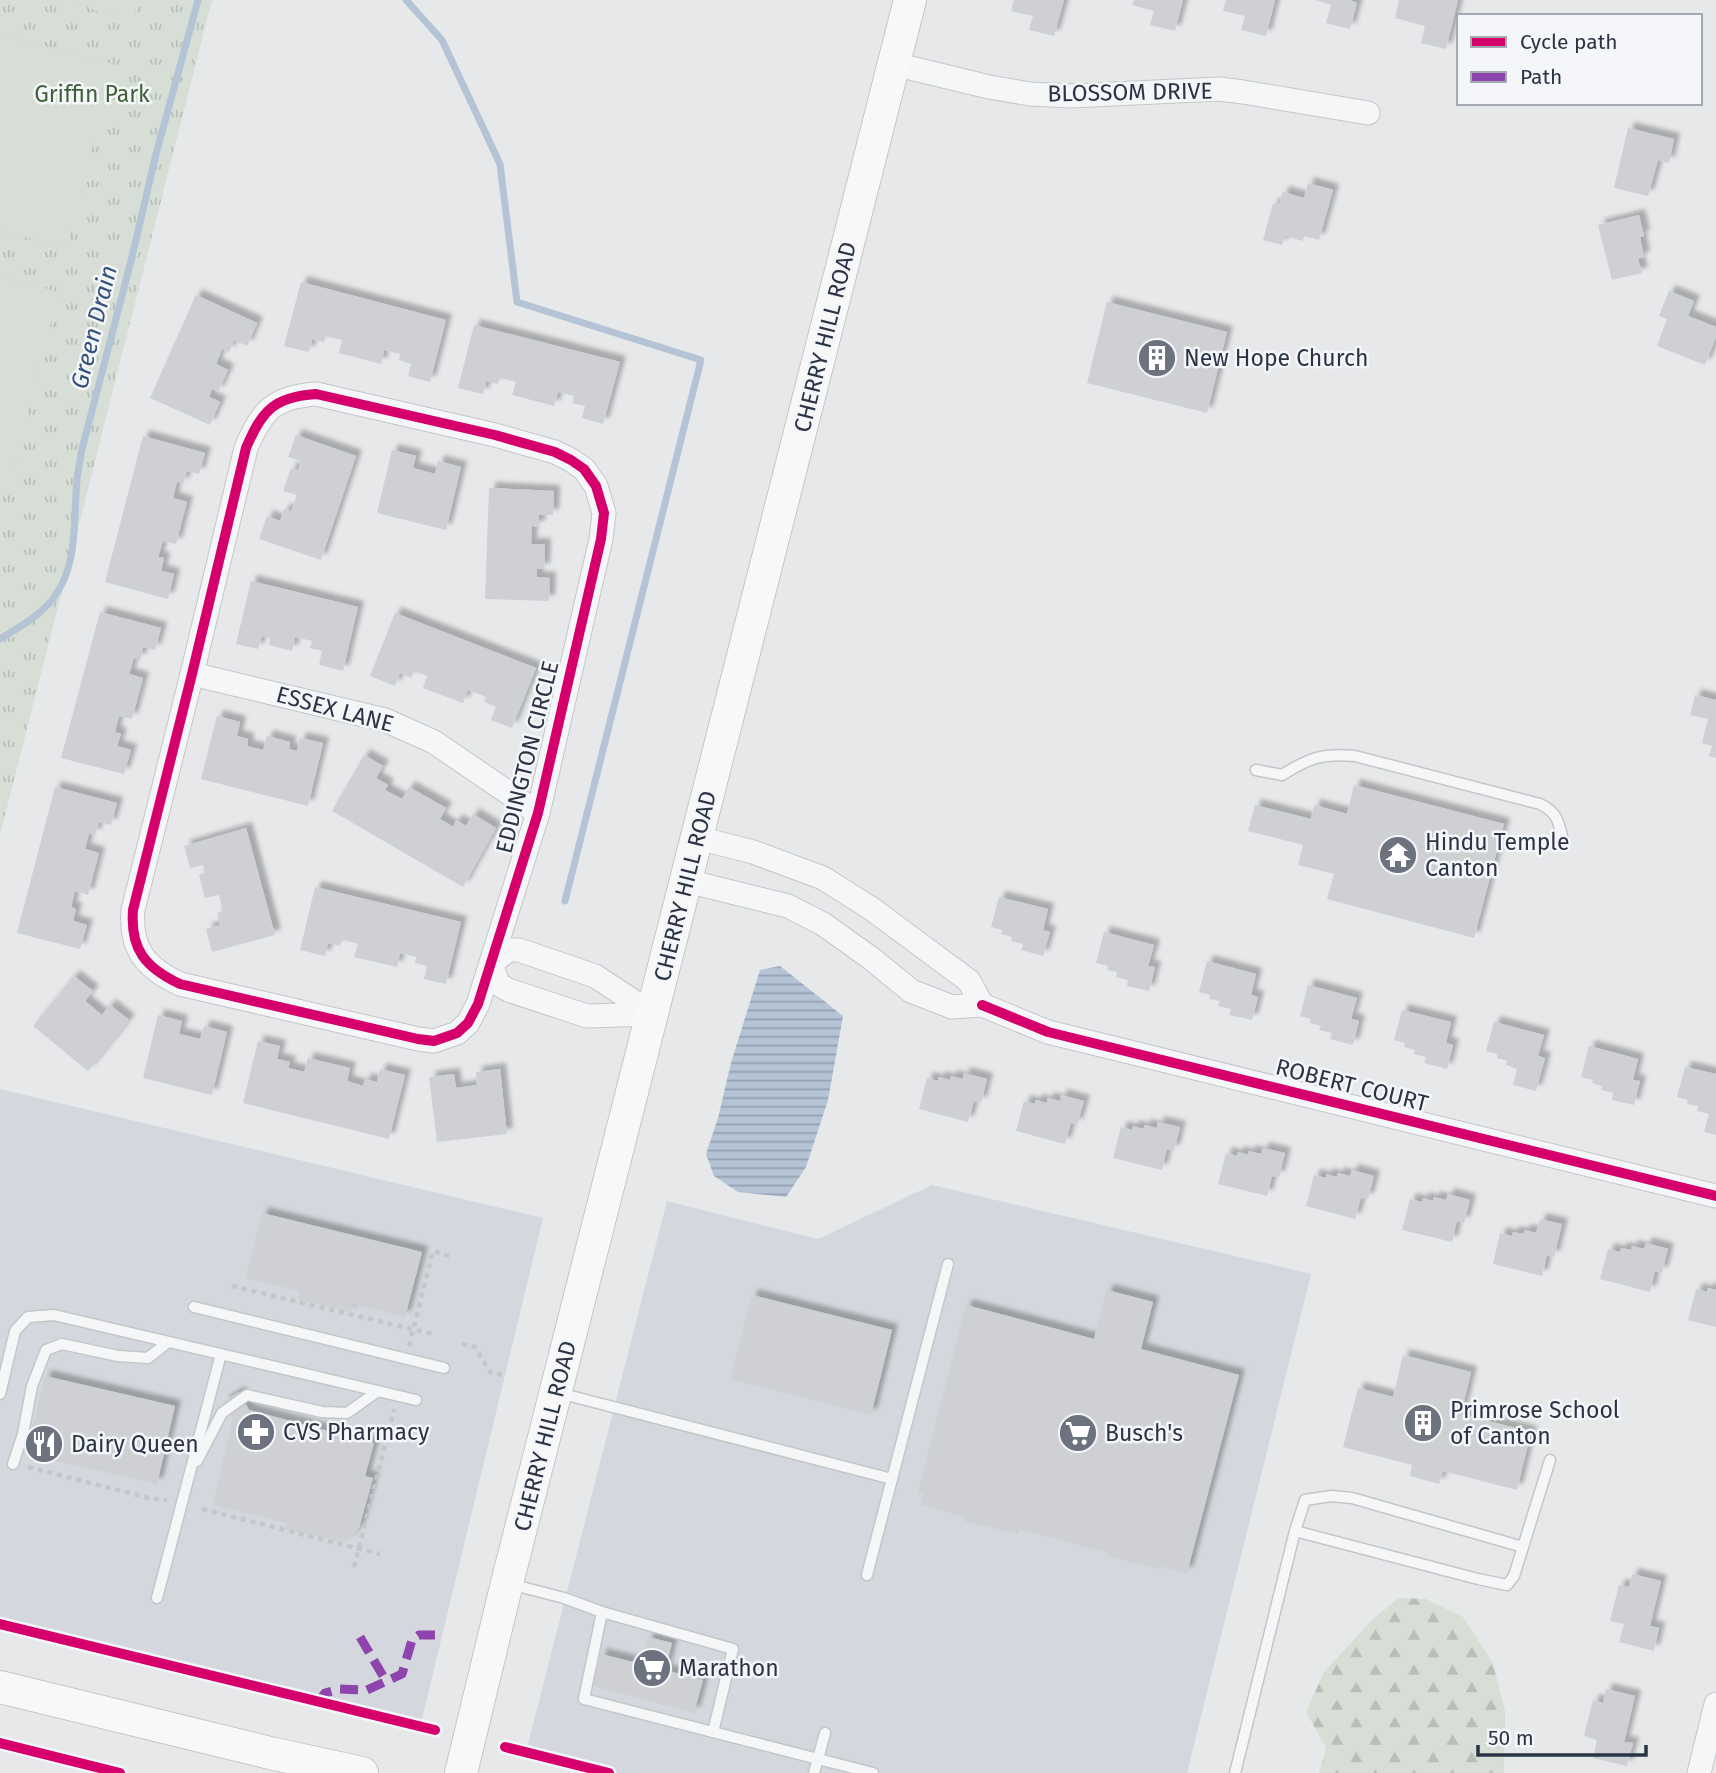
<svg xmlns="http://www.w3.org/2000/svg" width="1716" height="1773" viewBox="0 0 1716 1773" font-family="'Fira Sans',sans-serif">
	<defs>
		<pattern id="grass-tufts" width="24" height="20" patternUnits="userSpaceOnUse" patternTransform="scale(1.75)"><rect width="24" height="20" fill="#d6ded6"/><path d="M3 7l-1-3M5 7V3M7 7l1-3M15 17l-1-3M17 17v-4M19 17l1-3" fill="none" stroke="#b8bfb9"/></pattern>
		<pattern id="forest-firs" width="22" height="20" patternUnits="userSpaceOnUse" patternTransform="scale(1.75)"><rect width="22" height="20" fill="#d6ded6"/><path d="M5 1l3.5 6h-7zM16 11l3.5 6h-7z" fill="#b8bfb9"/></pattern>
		<pattern id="water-rules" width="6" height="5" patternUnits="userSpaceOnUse" patternTransform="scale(1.75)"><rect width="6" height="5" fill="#b4c4d5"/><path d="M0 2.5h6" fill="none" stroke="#93a0af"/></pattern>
		<filter id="shadow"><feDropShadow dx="6" dy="-6" stdDeviation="2" flood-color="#0004"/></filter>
	</defs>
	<rect width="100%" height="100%" fill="#e6e8ea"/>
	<g fill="#d4d7dd">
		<polygon points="0,1089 543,1218 420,1727 0,1624"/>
		<polygon points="932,1185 1311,1274 1187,1773 608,1773 526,1752 667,1201 818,1239"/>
	</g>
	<polygon fill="url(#grass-tufts)" points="0,0 212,0 0,835"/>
	<polygon fill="url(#forest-firs)" points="1399,1598 1426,1599 1463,1617 1493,1663 1505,1711 1504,1773 1319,1773 1326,1748 1306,1712 1324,1672 1373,1619"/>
	<g fill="#d6ded6">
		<polygon points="73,0 139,0 134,15 101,13"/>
		<polygon points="0,35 114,64 67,248 0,231"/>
		<polygon points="0,277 59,292 12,476 0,474"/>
	</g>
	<polygon fill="url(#water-rules)" points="780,966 843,1016 828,1100 806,1167 786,1197 738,1192 714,1176 706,1154 718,1118 731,1063 760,970"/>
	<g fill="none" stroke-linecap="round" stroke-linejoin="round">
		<g stroke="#b4c4d5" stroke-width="7">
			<polyline points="406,0 442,40 500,164 517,302 701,360 565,901"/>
			<path d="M 0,639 C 18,628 38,617 52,600 C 79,566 73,521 77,480 C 78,471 80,462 81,453 L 132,257 L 156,154 L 198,0"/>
		</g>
	</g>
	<g fill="#ced0d3" filter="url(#shadow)">
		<polygon points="1014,0 1064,0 1054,36 1029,30 1033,16 1011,11"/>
		<polygon points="1134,0 1183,0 1175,31 1150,25 1154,11 1132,5"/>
		<polygon points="1226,0 1275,0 1266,36 1241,30 1245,16 1223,11"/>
		<polygon points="1315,0 1349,0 1357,3 1350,29 1326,23 1331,5"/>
		<polygon points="1399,0 1458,0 1446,49 1421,43 1425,26 1395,18"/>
		<polygon points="1628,128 1674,139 1669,163 1658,160 1648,196 1614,188"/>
		<polygon points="1308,183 1333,190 1319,240 1304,236 1303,241 1285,236 1282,245 1263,240 1273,203 1279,205 1283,192 1304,198"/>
		<polygon points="1639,215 1644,236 1640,237 1644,257 1638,259 1642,273 1612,280 1598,225"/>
		<polygon points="301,282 446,320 430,382 408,376 411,364 399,360 400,354 384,350 381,364 339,353 342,340 326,336 324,342 312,339 309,352 284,346"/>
		<polygon points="1669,291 1694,301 1688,316 1716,327 1716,337 1705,365 1657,346 1667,319 1659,316"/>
		<polygon points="196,295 257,323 247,346 234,340 229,352 222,349 216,364 228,370 218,392 212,389 209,397 220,402 210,425 150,398"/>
		<polygon points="1107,302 1227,332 1207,413 1087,383"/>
		<polygon points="474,325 620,362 603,424 582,418 585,406 572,403 574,396 558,392 554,406 512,395 516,382 500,378 498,384 486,381 483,394 458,388"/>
		<polygon points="296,435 356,456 321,560 259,539 267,516 280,521 284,509 291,512 297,495 283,491 291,468 298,470 301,461 288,457"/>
		<polygon points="143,436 205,453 199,474 187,471 183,484 177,482 173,498 187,502 176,544 163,541 158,557 164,558 161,571 174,574 168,599 105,582"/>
		<polygon points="392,450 416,456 413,468 435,474 438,461 461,467 446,530 377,513"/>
		<polygon points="489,488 554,491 553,515 539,515 539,527 532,526 531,544 545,544 544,569 537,569 537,577 550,578 549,601 485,599"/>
		<polygon points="251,581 358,607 343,671 319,665 322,651 310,648 312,641 295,637 292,651 269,645 270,638 262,636 258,649 236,644"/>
		<polygon points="100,612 161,628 155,650 143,647 140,660 134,658 129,674 143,678 132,719 119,716 115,732 121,734 117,746 131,750 124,774 61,758"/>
		<polygon points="395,613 536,668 512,728 491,720 496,707 484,702 486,697 468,690 463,703 423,688 427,676 414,671 411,678 400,673 395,686 370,676"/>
		<polygon points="1695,695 1716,700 1716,758 1709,756 1712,746 1702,743 1708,719 1690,715"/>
		<polygon points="217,716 240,722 237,736 248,739 247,746 263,750 267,736 290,742 289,749 297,751 300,738 323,743 308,806 201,779"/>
		<polygon points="364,755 383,766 376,778 388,785 385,790 402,799 409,787 446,808 440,819 453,827 456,820 466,826 473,814 496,828 463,887 332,811"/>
		<polygon points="1354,785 1504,824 1474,938 1327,899 1334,874 1298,865 1303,845 1248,831 1255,805 1311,819 1314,805 1347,814"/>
		<polygon points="55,787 117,803 111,825 99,822 95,835 89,833 85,849 99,853 88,895 75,891 71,907 76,909 73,921 87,925 80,949 17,933"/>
		<polygon points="246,828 275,935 212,952 206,929 220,925 217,913 223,911 219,895 205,898 199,875 205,873 203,865 190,868 184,846"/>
		<polygon points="315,887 461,922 446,984 424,979 427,966 415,963 416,957 400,953 397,967 354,957 358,944 342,939 340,946 328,943 325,956 300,950"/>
		<polygon points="999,897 1048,909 1043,930 1050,932 1043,956 1021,950 1023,944 1011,941 1012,937 1001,934 1002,930 991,927"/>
		<polygon points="1104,932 1154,945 1148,966 1155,967 1149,991 1127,986 1128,980 1116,977 1117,972 1107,970 1108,966 1096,963"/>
		<polygon points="1207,961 1256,974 1251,995 1258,997 1252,1020 1229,1015 1231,1009 1218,1006 1220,1001 1209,999 1210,995 1199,992"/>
		<polygon points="74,976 93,991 85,1001 102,1015 110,1005 129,1020 88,1071 33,1026"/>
		<polygon points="1308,985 1357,998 1351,1019 1359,1021 1353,1045 1330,1039 1332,1033 1319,1030 1321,1026 1310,1023 1311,1019 1300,1016"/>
		<polygon points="1402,1010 1451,1022 1446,1043 1453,1045 1447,1069 1424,1063 1426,1057 1413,1054 1415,1050 1404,1047 1405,1043 1394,1040"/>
		<polygon points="158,1015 182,1021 179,1034 200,1039 204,1026 227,1032 212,1095 143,1078"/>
		<polygon points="1494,1022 1544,1035 1538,1056 1545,1058 1536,1091 1513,1085 1517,1069 1506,1065 1507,1061 1497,1058 1497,1054 1486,1051"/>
		<polygon points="258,1041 280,1046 277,1059 290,1062 288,1068 304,1072 308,1058 350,1068 347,1081 363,1086 365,1079 377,1082 380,1069 405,1075 389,1139 243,1103"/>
		<polygon points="1589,1046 1638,1059 1633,1080 1640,1081 1634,1105 1612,1100 1613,1093 1601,1090 1602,1086 1592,1083 1593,1080 1581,1077"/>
		<polygon points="1685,1067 1716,1074 1716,1135 1704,1132 1709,1114 1697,1111 1698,1106 1687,1104 1688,1100 1677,1097"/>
		<polygon points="500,1069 507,1134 437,1142 429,1077 454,1074 456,1088 477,1085 476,1072"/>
		<polygon points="964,1073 987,1079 981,1103 974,1101 968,1122 919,1109 927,1078 938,1081 939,1077 950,1080 951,1076 963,1079"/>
		<polygon points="1061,1095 1084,1101 1077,1125 1071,1123 1065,1144 1016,1131 1024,1101 1035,1104 1036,1100 1047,1103 1047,1098 1060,1101"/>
		<polygon points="1158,1122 1180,1127 1174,1151 1167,1149 1162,1170 1113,1158 1121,1127 1132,1130 1133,1126 1143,1129 1145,1125 1157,1128"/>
		<polygon points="1263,1148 1285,1153 1279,1177 1272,1176 1267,1196 1218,1184 1226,1153 1237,1156 1238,1152 1248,1155 1249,1151 1261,1154"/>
		<polygon points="1352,1170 1374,1176 1368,1199 1361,1198 1355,1219 1306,1206 1314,1175 1326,1178 1326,1174 1337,1177 1338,1173 1350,1176"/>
		<polygon points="1448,1194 1470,1200 1464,1223 1457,1221 1452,1242 1402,1230 1410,1199 1422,1202 1423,1198 1433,1201 1434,1197 1446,1200"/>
		<polygon points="262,1213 422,1252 405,1317 353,1304 350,1312 298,1299 300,1291 246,1278"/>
		<polygon points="1540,1219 1562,1224 1554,1257 1547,1255 1542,1276 1493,1264 1500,1233 1512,1236 1513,1232 1523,1234 1525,1230 1536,1233"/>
		<polygon points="1646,1243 1668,1249 1662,1273 1655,1271 1650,1292 1600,1279 1608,1249 1620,1252 1621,1248 1631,1250 1632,1246 1644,1249"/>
		<polygon points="1708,1288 1716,1290 1716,1327 1688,1320 1696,1289 1707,1292"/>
		<polygon points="1107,1290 1153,1302 1141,1349 1239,1375 1187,1573 1159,1566 1158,1569 1107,1556 1108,1553 1019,1529 1018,1534 964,1521 965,1517 920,1505 923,1493 918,1492 966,1305 1094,1339"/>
		<polygon points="752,1295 892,1330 871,1415 730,1379"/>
		<polygon points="1403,1355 1471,1372 1461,1414 1531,1432 1517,1490 1443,1471 1439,1484 1410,1476 1412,1465 1343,1447 1358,1388 1393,1397"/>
		<polygon points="45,1376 175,1406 157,1484 26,1454"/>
		<polygon points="239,1392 249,1410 374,1443 365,1476 373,1478 359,1528 352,1536 342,1542 285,1529 287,1523 213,1505 233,1419 223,1402"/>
		<polygon points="1632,1574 1661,1581 1650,1626 1659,1628 1654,1651 1619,1642 1624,1624 1610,1621 1619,1585 1629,1587"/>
		<polygon points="648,1637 672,1643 665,1670 703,1680 694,1713 593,1686 601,1654 641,1664"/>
		<polygon points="1606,1689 1635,1696 1624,1742 1633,1743 1627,1766 1593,1758 1597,1740 1584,1736 1593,1700 1603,1703"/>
	</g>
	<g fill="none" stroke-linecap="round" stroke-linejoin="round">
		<g stroke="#c4c6c8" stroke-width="13">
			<g id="lane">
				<path d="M 1256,770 L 1282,775 C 1309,758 1322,753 1355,756 L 1540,804 C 1556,812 1558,819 1562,836"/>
				<polyline points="194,1307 444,1368"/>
				<polyline points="559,1393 892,1479"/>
				<polyline points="0,1394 15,1331 28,1317 54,1315 416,1400"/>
				<polyline points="197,1461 222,1413 247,1395 322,1412 347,1413 378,1391"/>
				<polyline points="13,1464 23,1434 32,1386 46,1350 62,1344 118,1356 148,1358 168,1342"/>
				<polyline points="1295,1531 1305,1500 1331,1496 1352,1498 1523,1547"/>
				<polyline points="867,1575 948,1264"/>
				<polyline points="510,1584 564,1598 602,1612 584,1699 873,1773"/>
				<polyline points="157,1598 221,1354"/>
				<polyline points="602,1612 733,1649 713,1732"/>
				<polyline points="814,1773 825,1733"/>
				<polyline points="1235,1773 1295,1531 1478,1579 1507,1585 1514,1576 1550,1460"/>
			</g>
		</g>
		<g stroke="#c4c6c8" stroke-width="25">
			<g id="street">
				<polyline points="894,64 989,87 1030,94 1071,96 1219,89 1243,92 1368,113"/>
				<path d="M 316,394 L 495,435 L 555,452 L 571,460 L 584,469 L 596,486 L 604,513 L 601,539 L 538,813 L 478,1004 L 468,1023 L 457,1033 L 434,1041 L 418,1039 L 180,984 C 146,968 130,950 133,910 L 192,674 L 246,448 C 262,411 273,397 316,394 Z"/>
				<polyline points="192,674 385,720 434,742 538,813"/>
				<polyline points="687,881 788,906 823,924 872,959 911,991 952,1007 982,1005 969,981 872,909 823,878 753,852 698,838"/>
				<polygon points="509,950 519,950 595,976 653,1014 587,1016 508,990 498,984 491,963"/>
				<polyline points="982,1005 1048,1032 1716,1196"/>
				<polyline points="1699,1773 1716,1704"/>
			</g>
		</g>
		<g stroke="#c4c6c8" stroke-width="34">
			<g id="secondary">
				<polyline points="0,1687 270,1753 362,1773"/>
				<polyline points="461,1773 507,1583 910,0"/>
			</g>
		</g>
		<g stroke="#c5c6ca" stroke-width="4.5" stroke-dasharray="5 5" stroke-linecap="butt">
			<polyline points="232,1286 433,1334"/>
			<polyline points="462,1344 475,1347 490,1372 502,1375"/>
			<polyline points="409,1346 433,1251 450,1256"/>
			<polyline points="28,1467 149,1498 167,1500"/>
			<polyline points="202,1509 380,1554"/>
			<polyline points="354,1567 394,1409"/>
		</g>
		<use href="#lane" stroke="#f5f6f7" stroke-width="10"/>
		<use href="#street" stroke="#f5f6f7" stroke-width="23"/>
		<use href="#secondary" stroke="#f8f8f8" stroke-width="32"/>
		<g stroke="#8e44ad" stroke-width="9" stroke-dasharray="18 9" stroke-linecap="butt">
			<polyline points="360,1637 386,1681"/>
			<polyline points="318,1702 325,1693 340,1689 367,1690 402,1674 412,1640 419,1635 435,1635"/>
		</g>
		<g stroke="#f4f6f9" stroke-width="15">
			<g id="cycleway">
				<path d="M 316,394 L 495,435 L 555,452 L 571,460 L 584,469 L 596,486 L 604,513 L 601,539 L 538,813 L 478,1004 L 468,1023 L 457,1033 L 434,1041 L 418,1039 L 180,984 C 146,968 130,950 133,910 L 192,674 L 246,448 C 262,411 273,397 316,394 Z"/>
				<polyline points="982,1005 1048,1032 1716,1196"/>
				<polyline points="0,1624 435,1730"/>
				<polyline points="0,1743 120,1773"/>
				<polyline points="505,1747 609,1773"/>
			</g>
		</g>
		<use href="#cycleway" stroke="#d6006c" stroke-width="10"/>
	</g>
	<defs>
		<g id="building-disc" transform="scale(2.0125)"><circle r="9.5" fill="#6c737f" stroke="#f4f6f9"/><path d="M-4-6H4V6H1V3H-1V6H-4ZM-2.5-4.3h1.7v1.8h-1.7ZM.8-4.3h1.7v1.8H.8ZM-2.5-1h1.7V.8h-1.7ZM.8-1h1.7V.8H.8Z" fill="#fff"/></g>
		<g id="temple-disc" transform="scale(2.0125)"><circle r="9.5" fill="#6c737f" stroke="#f4f6f9"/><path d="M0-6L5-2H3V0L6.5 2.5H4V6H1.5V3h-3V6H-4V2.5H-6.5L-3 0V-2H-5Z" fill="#fff"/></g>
		<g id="pharmacy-disc" transform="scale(2.0125)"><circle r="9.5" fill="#6c737f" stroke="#f4f6f9"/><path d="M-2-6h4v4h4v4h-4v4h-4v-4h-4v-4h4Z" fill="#fff"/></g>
		<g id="supermarket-disc" transform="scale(2.0125)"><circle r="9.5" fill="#6c737f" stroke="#f4f6f9"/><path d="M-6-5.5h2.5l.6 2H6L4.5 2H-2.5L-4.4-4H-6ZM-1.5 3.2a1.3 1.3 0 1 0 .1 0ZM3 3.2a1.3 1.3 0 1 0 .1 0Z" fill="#fff"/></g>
		<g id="restaurant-disc" transform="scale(2.0125)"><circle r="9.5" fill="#6c737f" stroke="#f4f6f9"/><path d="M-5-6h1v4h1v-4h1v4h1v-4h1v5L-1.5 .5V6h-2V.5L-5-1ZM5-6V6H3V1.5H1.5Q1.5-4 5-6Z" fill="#fff"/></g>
	</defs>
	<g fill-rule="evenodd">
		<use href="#building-disc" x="1157" y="358"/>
		<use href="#temple-disc" x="1398" y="855"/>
		<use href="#building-disc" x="1423" y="1423"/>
		<use href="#pharmacy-disc" x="256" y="1432"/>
		<use href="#supermarket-disc" x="1078" y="1433"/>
		<use href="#restaurant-disc" x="44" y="1444"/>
		<use href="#supermarket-disc" x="652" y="1668"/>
	</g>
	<g text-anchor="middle" stroke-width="5" stroke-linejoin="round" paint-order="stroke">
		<g font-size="23" fill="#2b3445" stroke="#f4f6f9">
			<text transform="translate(1130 92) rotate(-1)" y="8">BLOSSOM DRIVE</text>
			<text transform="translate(825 337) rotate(-76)" y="8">CHERRY HILL ROAD</text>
			<text transform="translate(335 709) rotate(15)" y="8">ESSEX LANE</text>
			<text transform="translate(527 757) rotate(-76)" y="8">EDDINGTON CIRCLE</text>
			<text transform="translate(685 886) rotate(-76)" y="8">CHERRY HILL ROAD</text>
			<text transform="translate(1352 1085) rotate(14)" y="8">ROBERT COURT</text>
			<text transform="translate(545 1436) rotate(-76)" y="8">CHERRY HILL ROAD</text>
		</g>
		<g font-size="23" fill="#3f6138" stroke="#f4f6f9">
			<text x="92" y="102">Griffin Park</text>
		</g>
		<g font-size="23" fill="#2b3445" stroke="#f4f6f9" text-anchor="start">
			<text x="1184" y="366">New Hope Church</text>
			<text x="1425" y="850">Hindu Temple<tspan x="1425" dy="26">Canton</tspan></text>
			<text x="1450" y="1418">Primrose School<tspan x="1450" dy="26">of Canton</tspan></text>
			<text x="283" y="1440">CVS Pharmacy</text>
			<text x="1105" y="1441">Busch's</text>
			<text x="71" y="1452">Dairy Queen</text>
			<text x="679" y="1676">Marathon</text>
		</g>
		<g font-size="24" font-style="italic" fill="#34527a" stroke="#f4f6f9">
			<text transform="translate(94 327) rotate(-76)" y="8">Green Drain</text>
		</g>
	</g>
	<rect x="1457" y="14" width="245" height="91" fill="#f4f6f9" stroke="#a4a8b1" stroke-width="2"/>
	<rect x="1471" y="37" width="35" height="10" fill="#d6006c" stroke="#a4a8b1" stroke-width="2"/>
	<text x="1520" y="49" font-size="21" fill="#2b3445">Cycle path</text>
	<rect x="1471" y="72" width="35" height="10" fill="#8e44ad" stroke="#a4a8b1" stroke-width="2"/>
	<text x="1520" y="84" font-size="21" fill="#2b3445">Path</text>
	<path d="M1478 1745v10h168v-10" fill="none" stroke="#2b3445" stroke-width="3.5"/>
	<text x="1488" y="1745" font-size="21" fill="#2b3445" stroke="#f4f6f9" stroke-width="5" paint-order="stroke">50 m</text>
</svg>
